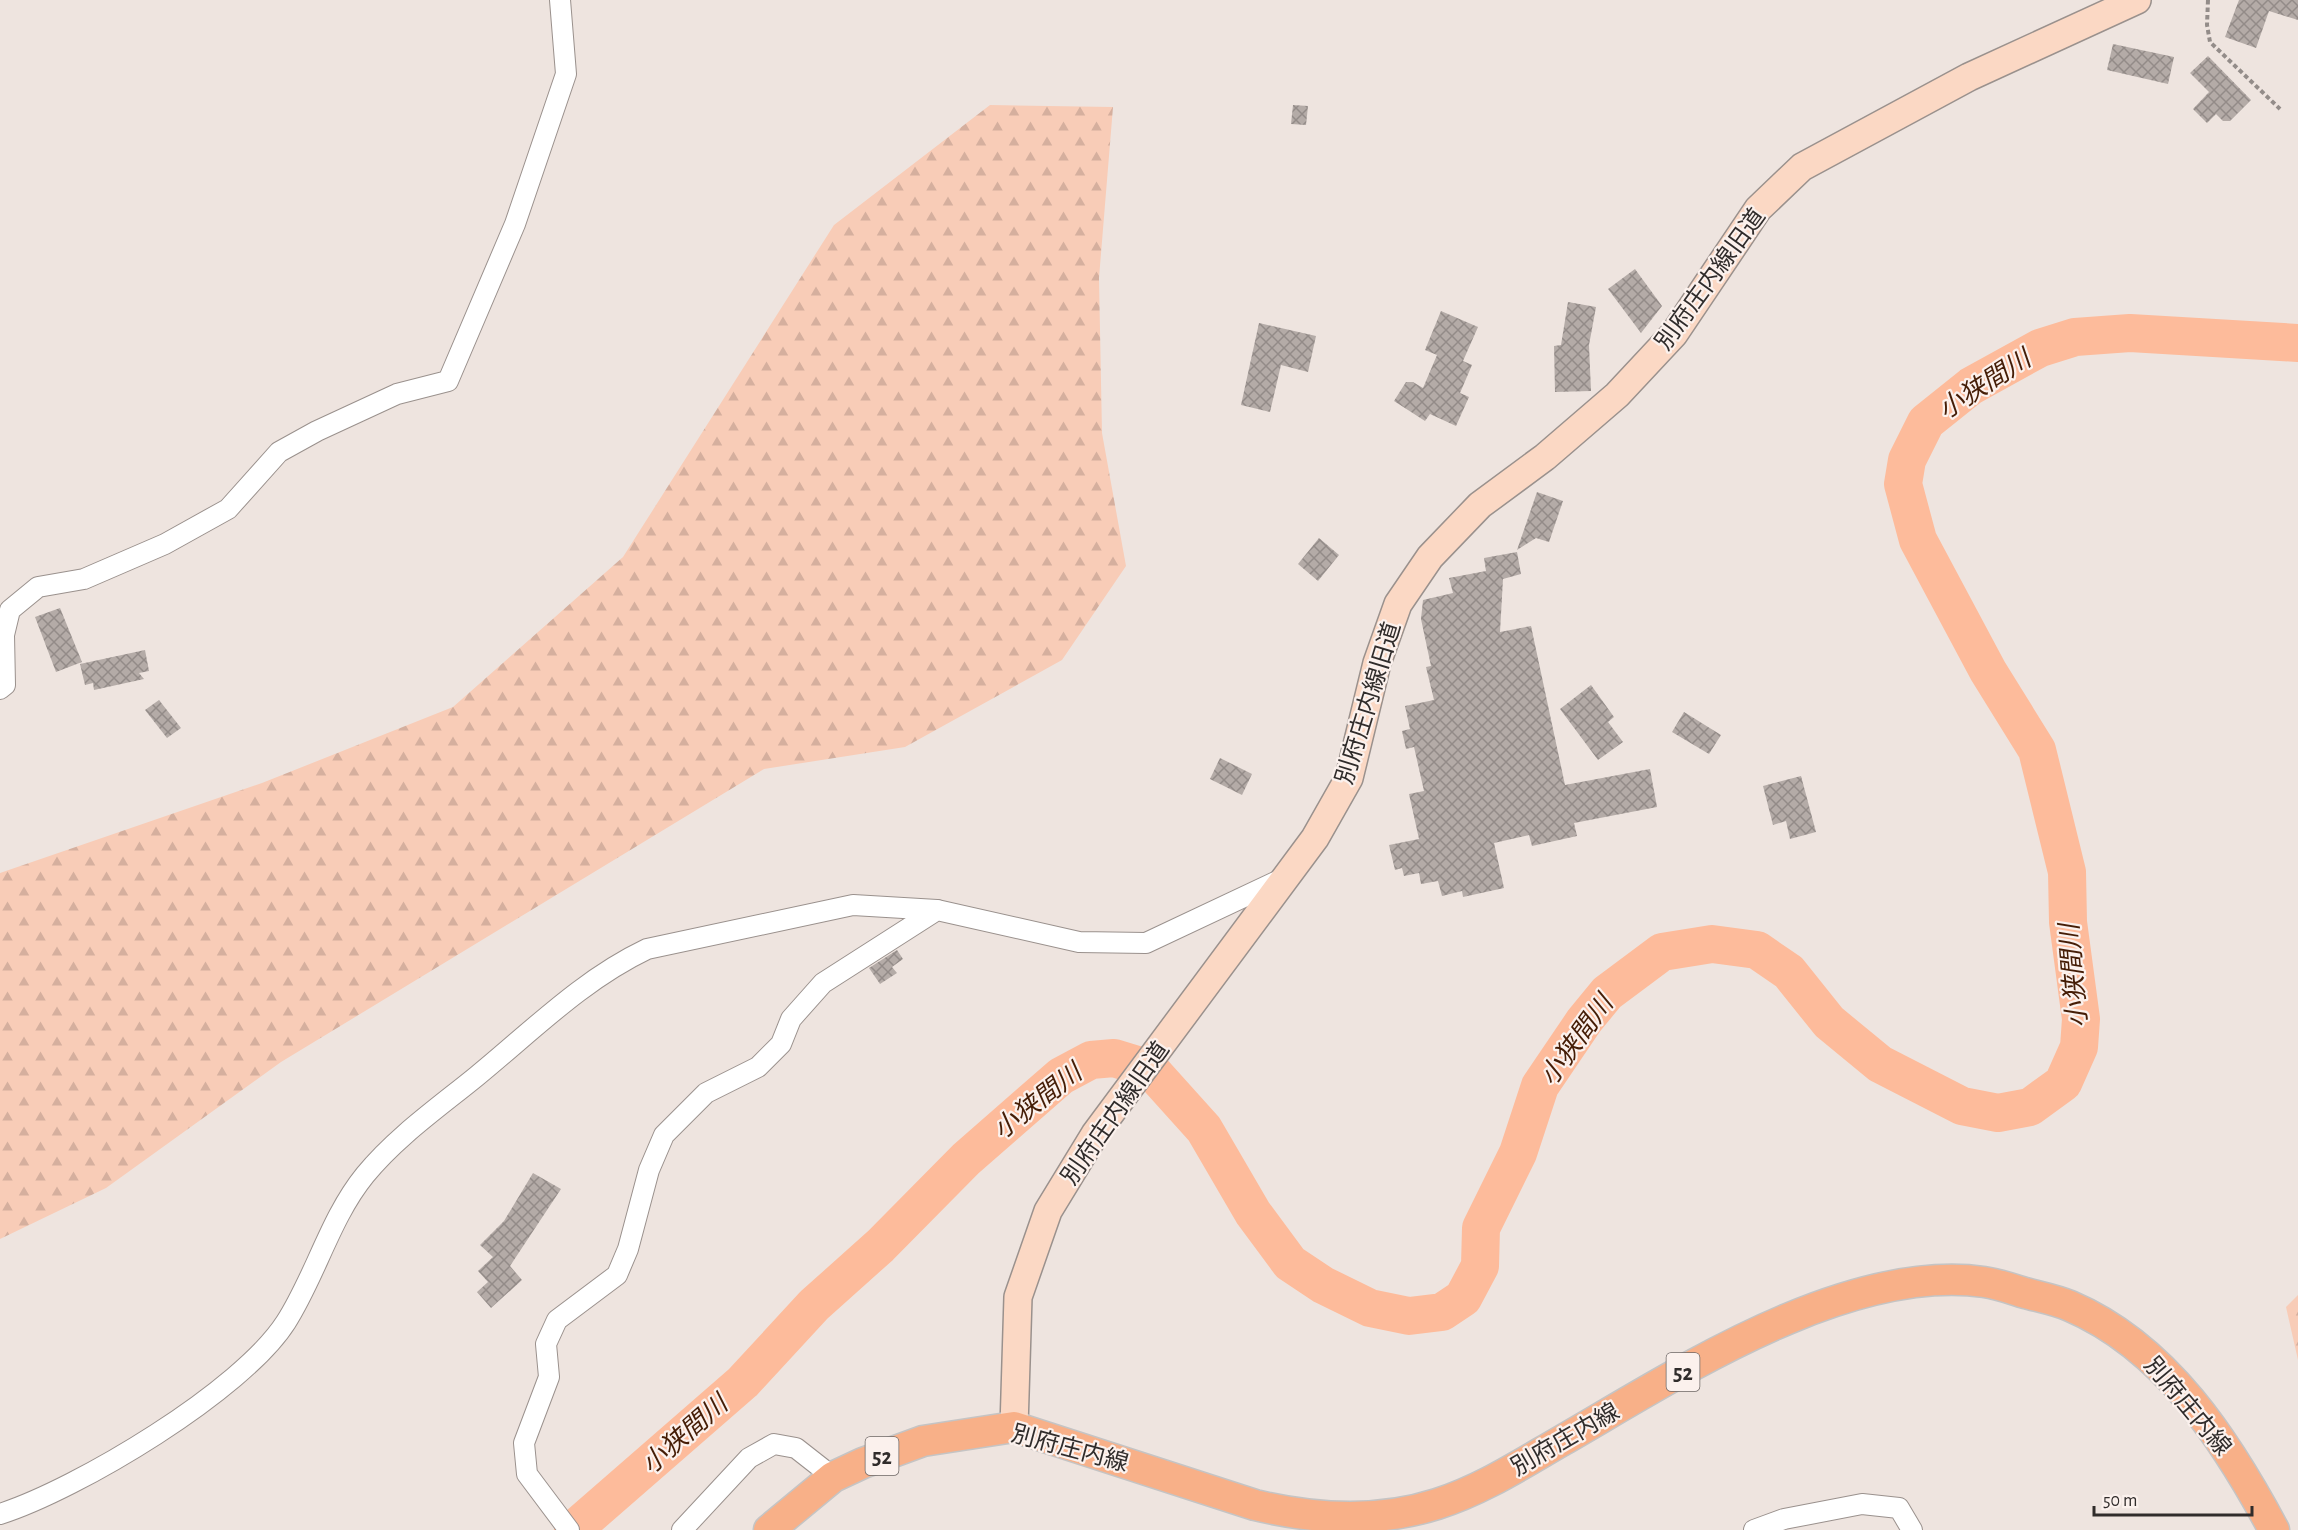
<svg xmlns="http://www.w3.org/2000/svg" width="2298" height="1530" viewBox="0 0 2298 1530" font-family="'Alegreya Sans','Noto Sans JP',sans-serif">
	<defs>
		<pattern id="forest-firs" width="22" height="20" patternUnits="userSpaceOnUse" patternTransform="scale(1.5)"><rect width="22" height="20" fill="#f8ccb7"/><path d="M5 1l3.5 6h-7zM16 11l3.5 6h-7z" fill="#d5af9e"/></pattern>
		<pattern id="building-cross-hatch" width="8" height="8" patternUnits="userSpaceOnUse" patternTransform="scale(1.5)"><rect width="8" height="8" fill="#b4aba7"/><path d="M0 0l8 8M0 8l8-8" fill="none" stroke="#938b88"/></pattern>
	</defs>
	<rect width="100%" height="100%" fill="#eee4df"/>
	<g fill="url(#forest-firs)">
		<polygon points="990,105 1113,107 1099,278 1102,433 1126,566 1062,660 905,747 764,769 281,1062 106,1188 0,1239 0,873 262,783 453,707 623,557 834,225"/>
		<polygon points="2298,1295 2298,1360 2286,1307"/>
	</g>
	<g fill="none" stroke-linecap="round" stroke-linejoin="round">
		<polyline stroke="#fdbb9b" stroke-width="38" points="573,1530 743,1382 814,1305 880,1246 966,1159 1061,1076 1091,1060 1114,1058 1150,1069 1204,1129 1253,1213 1290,1263 1323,1285 1370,1308 1409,1316 1442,1312 1463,1298 1480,1266 1481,1228 1518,1153 1540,1086 1584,1021 1607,993 1662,952 1712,944 1757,950 1789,972 1829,1022 1880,1064 1962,1106 1998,1113 2030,1107 2063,1083 2079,1047 2081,1019 2068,922 2067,872 2037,750 1988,671 1918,540 1903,484 1907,460 1926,422 1971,386 2040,348 2075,337 2130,333 2298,343"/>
	</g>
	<g fill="url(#building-cross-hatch)">
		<polygon points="2239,0 2298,0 2298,20 2269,11 2256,48 2225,37"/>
		<polygon points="2113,44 2174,57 2168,84 2107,70"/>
		<polygon points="2208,56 2251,100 2230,121 2223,121 2216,114 2207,123 2193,109 2209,92 2190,73"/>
		<polygon points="1293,105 1308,106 1306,125 1291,124"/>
		<polygon points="1635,269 1662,306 1641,333 1608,289"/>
		<polygon points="1568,302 1596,307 1589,345 1591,391 1555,392 1554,346 1561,345"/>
		<polygon points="1441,311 1478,327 1463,361 1472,365 1460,393 1469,397 1456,426 1430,414 1425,421 1394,401 1406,382 1413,382 1423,388 1437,355 1425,350"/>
		<polygon points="1259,323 1316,336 1308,372 1281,365 1270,412 1241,405"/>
		<polygon points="1537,492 1563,501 1549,542 1536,538 1517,550"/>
		<polygon points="1319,538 1339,555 1318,581 1298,564"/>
		<polygon points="1517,552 1521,574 1503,579 1500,632 1531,626 1565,785 1650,769 1657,807 1574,823 1577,836 1532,846 1529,835 1494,843 1504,888 1463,897 1462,891 1442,896 1438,881 1421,884 1419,873 1404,876 1402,868 1395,870 1389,845 1419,839 1409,794 1424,791 1414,747 1406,749 1402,731 1410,729 1405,706 1434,700 1426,667 1431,666 1421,619 1423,600 1453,593 1449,578 1486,571 1484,558"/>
		<polygon points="60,608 82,662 56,672 35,617"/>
		<polygon points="145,650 149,671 139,673 144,679 94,690 93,683 85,685 80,664"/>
		<polygon points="1591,685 1614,717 1608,722 1623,742 1598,760 1560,709"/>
		<polygon points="159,700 181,728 167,738 145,710"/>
		<polygon points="1684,712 1721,735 1709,754 1672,732"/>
		<polygon points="1220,758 1252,774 1242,795 1210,779"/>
		<polygon points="1801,776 1816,832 1790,839 1786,821 1773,825 1763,786"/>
		<polygon points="897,950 903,959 892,967 897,973 880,984 869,968"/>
		<polygon points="533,1173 561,1189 510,1266 522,1280 491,1308 477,1292 488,1282 478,1271 493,1257 480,1245 504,1221"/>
	</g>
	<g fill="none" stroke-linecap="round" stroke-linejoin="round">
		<g stroke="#9a918d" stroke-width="22">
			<g id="street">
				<polyline points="0,689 5,685 4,635 10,610 38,587 84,579 165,544 228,509 279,452 317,431 397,394 448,381 515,224 566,74 560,0"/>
				<path d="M 0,1514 C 78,1489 242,1391 286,1322 C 316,1275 330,1218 365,1175 C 396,1137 439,1107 477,1076 C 532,1031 582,980 647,949 L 853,905 L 937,910"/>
				<polyline points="569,1530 527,1474 524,1443 549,1377 546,1344 557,1320 617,1275 628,1249 649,1170 664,1135 706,1093 758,1067 781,1044 791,1019 823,983 937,910 1079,942 1146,943 1284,878"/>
				<polyline points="682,1530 749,1458 774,1444 796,1448 833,1477"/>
				<polyline points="1754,1530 1784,1519 1862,1504 1899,1508 1912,1530"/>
			</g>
		</g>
		<g stroke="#9a918d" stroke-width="30">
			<polyline id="secondary" points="1014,1427 1018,1297 1048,1211 1095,1134 1315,838 1349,778 1377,663 1398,604 1430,557 1480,505 1545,457 1617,395 1674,334 1758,209 1802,167 1969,77 2137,0"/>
		</g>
		<g stroke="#c5c4c4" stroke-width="33">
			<path id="primary" d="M 769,1530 L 833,1477 L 863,1463 L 923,1441 L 1014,1427 L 1255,1505 C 1314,1519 1378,1523 1437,1504 C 1482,1490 1523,1463 1563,1440 C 1679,1373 1846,1263 1984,1282 C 1998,1284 2012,1289 2025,1293 C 2040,1297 2056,1300 2070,1306 C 2166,1347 2227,1442 2274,1530"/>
		</g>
		<polyline stroke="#938c89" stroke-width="4" stroke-dasharray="4.5 3" stroke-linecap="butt" points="2208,0 2207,25 2210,42 2280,109"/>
		<use href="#street" stroke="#fff" stroke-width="20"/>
		<use href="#secondary" stroke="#fbd8c4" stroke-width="27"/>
		<use href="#primary" stroke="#f8b088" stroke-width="30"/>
	</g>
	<g text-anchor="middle" stroke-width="4.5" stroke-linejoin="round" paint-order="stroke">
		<g fill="#fbf1ed" stroke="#6d6765" stroke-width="1.5">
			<rect x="1666.5" y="1353" width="33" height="38" rx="4.5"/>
			<rect x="865.5" y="1437" width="33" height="38" rx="4.5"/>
		</g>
		<g font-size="22" font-weight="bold" fill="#302c2b">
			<text x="1683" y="1380">52</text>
			<text x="882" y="1464">52</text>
		</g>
		<g font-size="24" fill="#302c2b" stroke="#fbf1ed">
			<text transform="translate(1710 279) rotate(-54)" y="8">別府庄内線旧道</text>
			<text transform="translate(1368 703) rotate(-73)" y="8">別府庄内線旧道</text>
			<text transform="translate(1115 1113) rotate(-55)" y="8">別府庄内線旧道</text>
			<text transform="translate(2188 1406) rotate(50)" y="8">別府庄内線</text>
			<text transform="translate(1565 1439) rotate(-30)" y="8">別府庄内線</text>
			<text transform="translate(1070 1448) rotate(15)" y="8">別府庄内線</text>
		</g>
		<g font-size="26" font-style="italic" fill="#451d06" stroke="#fbf1ed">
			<text transform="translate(1984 384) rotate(-33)" y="9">小狭間川</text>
			<text transform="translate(2073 976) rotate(-95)" y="9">小狭間川</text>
			<text transform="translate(1576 1040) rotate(-54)" y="9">小狭間川</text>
			<text transform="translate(1037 1101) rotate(-38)" y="9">小狭間川</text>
			<text transform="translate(684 1434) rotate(-41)" y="9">小狭間川</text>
		</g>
	</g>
	<path d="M2094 1506v9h158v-9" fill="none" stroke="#302c2b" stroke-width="3"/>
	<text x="2103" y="1506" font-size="18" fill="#302c2b" stroke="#fbf1ed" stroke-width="4.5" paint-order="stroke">50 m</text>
</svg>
